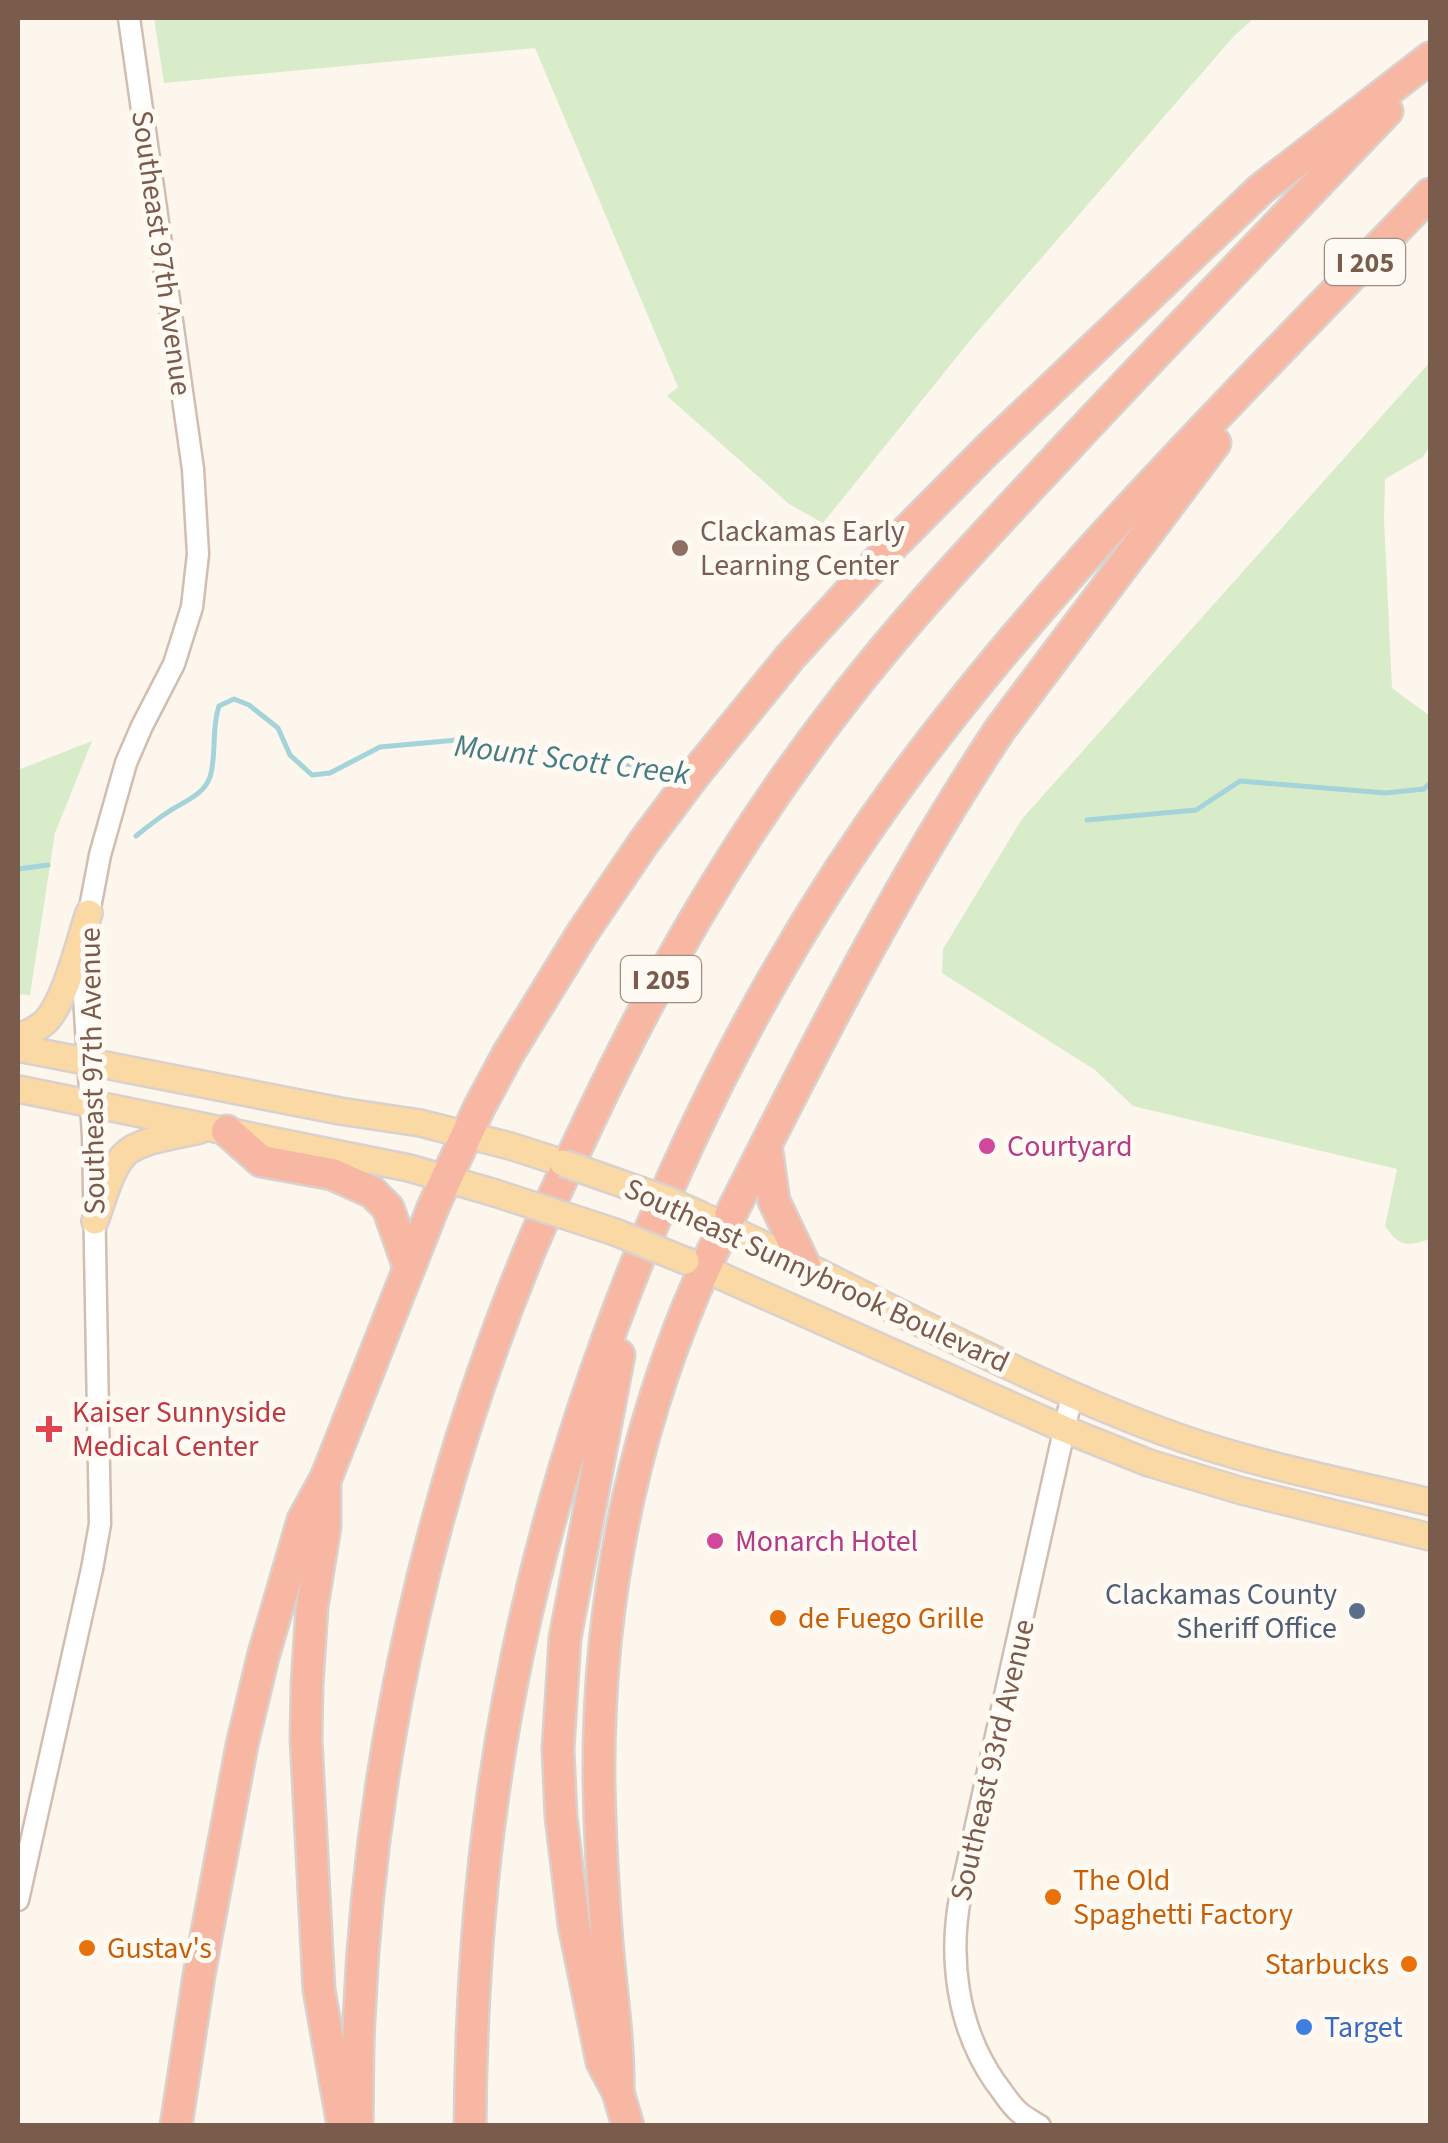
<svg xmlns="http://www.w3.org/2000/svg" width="1448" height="2143" viewBox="0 0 1448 2143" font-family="'Source Sans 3',sans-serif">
	<rect width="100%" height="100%" fill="#fdf6ec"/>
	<g fill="#d8ecc9">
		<polygon points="154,18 1254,18 1234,36 972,338 823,523 789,504 667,396 678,387 535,48 164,83"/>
		<path d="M 1430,362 L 1430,446 L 1423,457 L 1385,479 L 1384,520 L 1392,688 L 1430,716 L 1430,1239 C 1407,1246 1400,1248 1385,1226 L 1397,1169 L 1133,1106 L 1095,1070 L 942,973 L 943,949 L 1022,819 Z"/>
		<polygon points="92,741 55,833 30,995 18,994 18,770"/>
	</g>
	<polygon fill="#bfe3e8" stroke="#a5d3da" stroke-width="2.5" points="820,1532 844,1538 841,1548 831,1555 808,1549 811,1538"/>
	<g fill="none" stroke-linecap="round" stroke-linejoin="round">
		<g stroke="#a5d3da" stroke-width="5">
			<polyline points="1087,820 1196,810 1240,781 1386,793 1424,789 1430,783"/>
			<path d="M 136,836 C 146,828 157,819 168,812 C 183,802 204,795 210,777 C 217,754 211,729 219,706 L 234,699 L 249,705 L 278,728 L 290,755 L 312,775 L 330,773 L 380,747 L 457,740 L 683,772"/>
			<polyline points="18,869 48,865"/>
		</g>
		<g stroke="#d1beb0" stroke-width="25">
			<g id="minor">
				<polyline points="18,1900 92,1569 100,1524 93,1136 84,997 89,913 100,855 126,763 142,726 174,664 192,607 198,554 193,469 129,18"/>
				<path d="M 1040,2126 C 1034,2122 1026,2118 1020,2113 C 1010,2105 1003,2092 995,2082 C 957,2027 948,1957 961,1893 L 1072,1395"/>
			</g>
		</g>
		<g stroke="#dad1cd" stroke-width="30">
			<g id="major">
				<path d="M 18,1038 C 27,1034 38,1029 46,1021 C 66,1000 79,942 89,913"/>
				<polyline points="18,1048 340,1111 420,1123 510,1146 563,1163"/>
				<polyline points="18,1089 409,1168 495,1193"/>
				<path d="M 707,1218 C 860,1289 1007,1374 1164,1432 C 1250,1464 1342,1481 1430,1502"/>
				<path d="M 95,1221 C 103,1200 109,1172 124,1155 C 139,1139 180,1135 200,1130"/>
				<polyline points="687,1261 1064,1429 1149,1463 1242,1491 1430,1537"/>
			</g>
		</g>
		<g stroke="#dad1cd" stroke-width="35">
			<g id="highway">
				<polyline points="227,1131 261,1161 332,1174 372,1192 388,1208 409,1268"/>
				<polyline points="766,1145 774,1201 805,1266"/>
				<polyline points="619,1355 565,1638 558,1749 561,1817 574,1925 602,2062 618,2092 628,2126"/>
				<polyline points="325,1486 325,1527 312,1607 307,1684 306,1739 319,1990 343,2126"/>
				<path d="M 618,2092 C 619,2041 611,1992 607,1941 C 603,1889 600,1835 599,1782 C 597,1591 638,1398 725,1226 C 810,1057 896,886 1001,728 L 1215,443"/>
				<polyline points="176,2126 199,1975 242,1745 263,1657 303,1520 326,1478 434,1205 479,1108 508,1054 583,932 644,842 695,774 791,656 887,551 987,450 1261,189 1430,58"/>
				<path d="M 357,2126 C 358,2090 357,2055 359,2020 C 370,1757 431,1487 532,1245 C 550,1202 571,1160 591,1117 C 659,973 741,832 839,706 C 910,613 992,528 1072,442 C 1176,331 1282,221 1387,111"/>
				<path d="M 470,2126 C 471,2018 477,1909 492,1802 C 541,1443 691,1066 906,775 C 1062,565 1250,382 1430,194"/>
			</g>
		</g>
		<use href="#minor" stroke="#fff" stroke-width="20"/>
		<use href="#major" stroke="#fbd9a5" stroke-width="25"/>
		<use href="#highway" stroke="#f7b7a3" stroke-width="30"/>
		<g stroke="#dad1cd" stroke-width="30" stroke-linecap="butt">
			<g id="major-bridge">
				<polyline points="563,1163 665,1199 703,1216"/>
				<polyline points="495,1193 615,1232 686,1261"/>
			</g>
		</g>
		<use href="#major-bridge" stroke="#fbd9a5" stroke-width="25"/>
	</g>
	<circle fill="#8d6e63" stroke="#fffaf3" stroke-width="4" cx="680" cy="548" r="10"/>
	<g fill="#d1479c" stroke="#fffaf3" stroke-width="4">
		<circle cx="987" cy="1146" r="10"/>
		<circle cx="715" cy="1541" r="10"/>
	</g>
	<path fill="#e0444e" stroke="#fffaf3" stroke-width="4" d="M44 1414h10v10h10v10h-10v10h-10v-10h-10v-10h10z"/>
	<circle fill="#5c6f8a" stroke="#fffaf3" stroke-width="4" cx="1357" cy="1611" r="10"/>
	<g fill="#e8710a" stroke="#fffaf3" stroke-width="4">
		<circle cx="778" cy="1618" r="10"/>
		<circle cx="1053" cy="1897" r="10"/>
		<circle cx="87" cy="1948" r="10"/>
		<circle cx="1409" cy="1964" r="10"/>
	</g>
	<circle fill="#3f7fe0" stroke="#fffaf3" stroke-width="4" cx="1304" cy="2027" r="10"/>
	<g text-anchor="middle" stroke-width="10" stroke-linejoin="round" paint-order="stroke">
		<g fill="#fffaf3" stroke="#a28b7f" stroke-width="2.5">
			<rect x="1325" y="239" width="80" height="46" rx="8"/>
			<rect x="621" y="956" width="80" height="46" rx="8"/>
		</g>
		<g font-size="28" font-weight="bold" fill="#7a5c4d">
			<text x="1365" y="272">I 205</text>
			<text x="661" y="989">I 205</text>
		</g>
		<g font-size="30" fill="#7a5c4d" stroke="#fffaf3">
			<text transform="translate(162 253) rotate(82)" y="10">Southeast 97th Avenue</text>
			<text transform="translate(92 1071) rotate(-91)" y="10">Southeast 97th Avenue</text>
			<text transform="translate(817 1275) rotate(25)" y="10">Southeast Sunnybrook Boulevard</text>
			<text transform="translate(992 1760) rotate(-77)" y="10">Southeast 93rd Avenue</text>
		</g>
		<g font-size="30" fill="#785e54" stroke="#fffaf3" text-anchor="start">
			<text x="700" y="541">Clackamas Early<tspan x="700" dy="34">Learning Center</tspan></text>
		</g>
		<g font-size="30" fill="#b23c85" stroke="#fffaf3" text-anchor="start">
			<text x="1007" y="1156">Courtyard</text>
			<text x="735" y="1551">Monarch Hotel</text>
		</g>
		<g font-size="30" fill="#be3a42" stroke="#fffaf3" text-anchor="start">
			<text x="72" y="1422">Kaiser Sunnyside<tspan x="72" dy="34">Medical Center</tspan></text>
		</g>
		<g font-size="30" fill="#4e5e75" stroke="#fffaf3" text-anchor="end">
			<text x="1337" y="1604">Clackamas County<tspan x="1337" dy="34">Sheriff Office</tspan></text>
		</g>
		<g font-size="30" fill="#c56008" stroke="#fffaf3" text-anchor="start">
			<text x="798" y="1628">de Fuego Grille</text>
			<text x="1073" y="1890">The Old<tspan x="1073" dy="34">Spaghetti Factory</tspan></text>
			<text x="107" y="1958">Gustav's</text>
			<text x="1389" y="1974" text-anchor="end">Starbucks</text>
		</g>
		<g font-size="30" fill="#366cbe" stroke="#fffaf3" text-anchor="start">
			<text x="1324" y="2037">Target</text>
		</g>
		<g font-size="32" font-style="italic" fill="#437c86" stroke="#fffaf3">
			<text transform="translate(572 759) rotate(7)" y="11">Mount Scott Creek</text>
		</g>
	</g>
	<rect width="1448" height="2143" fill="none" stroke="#7a5c4d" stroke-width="40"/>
</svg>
